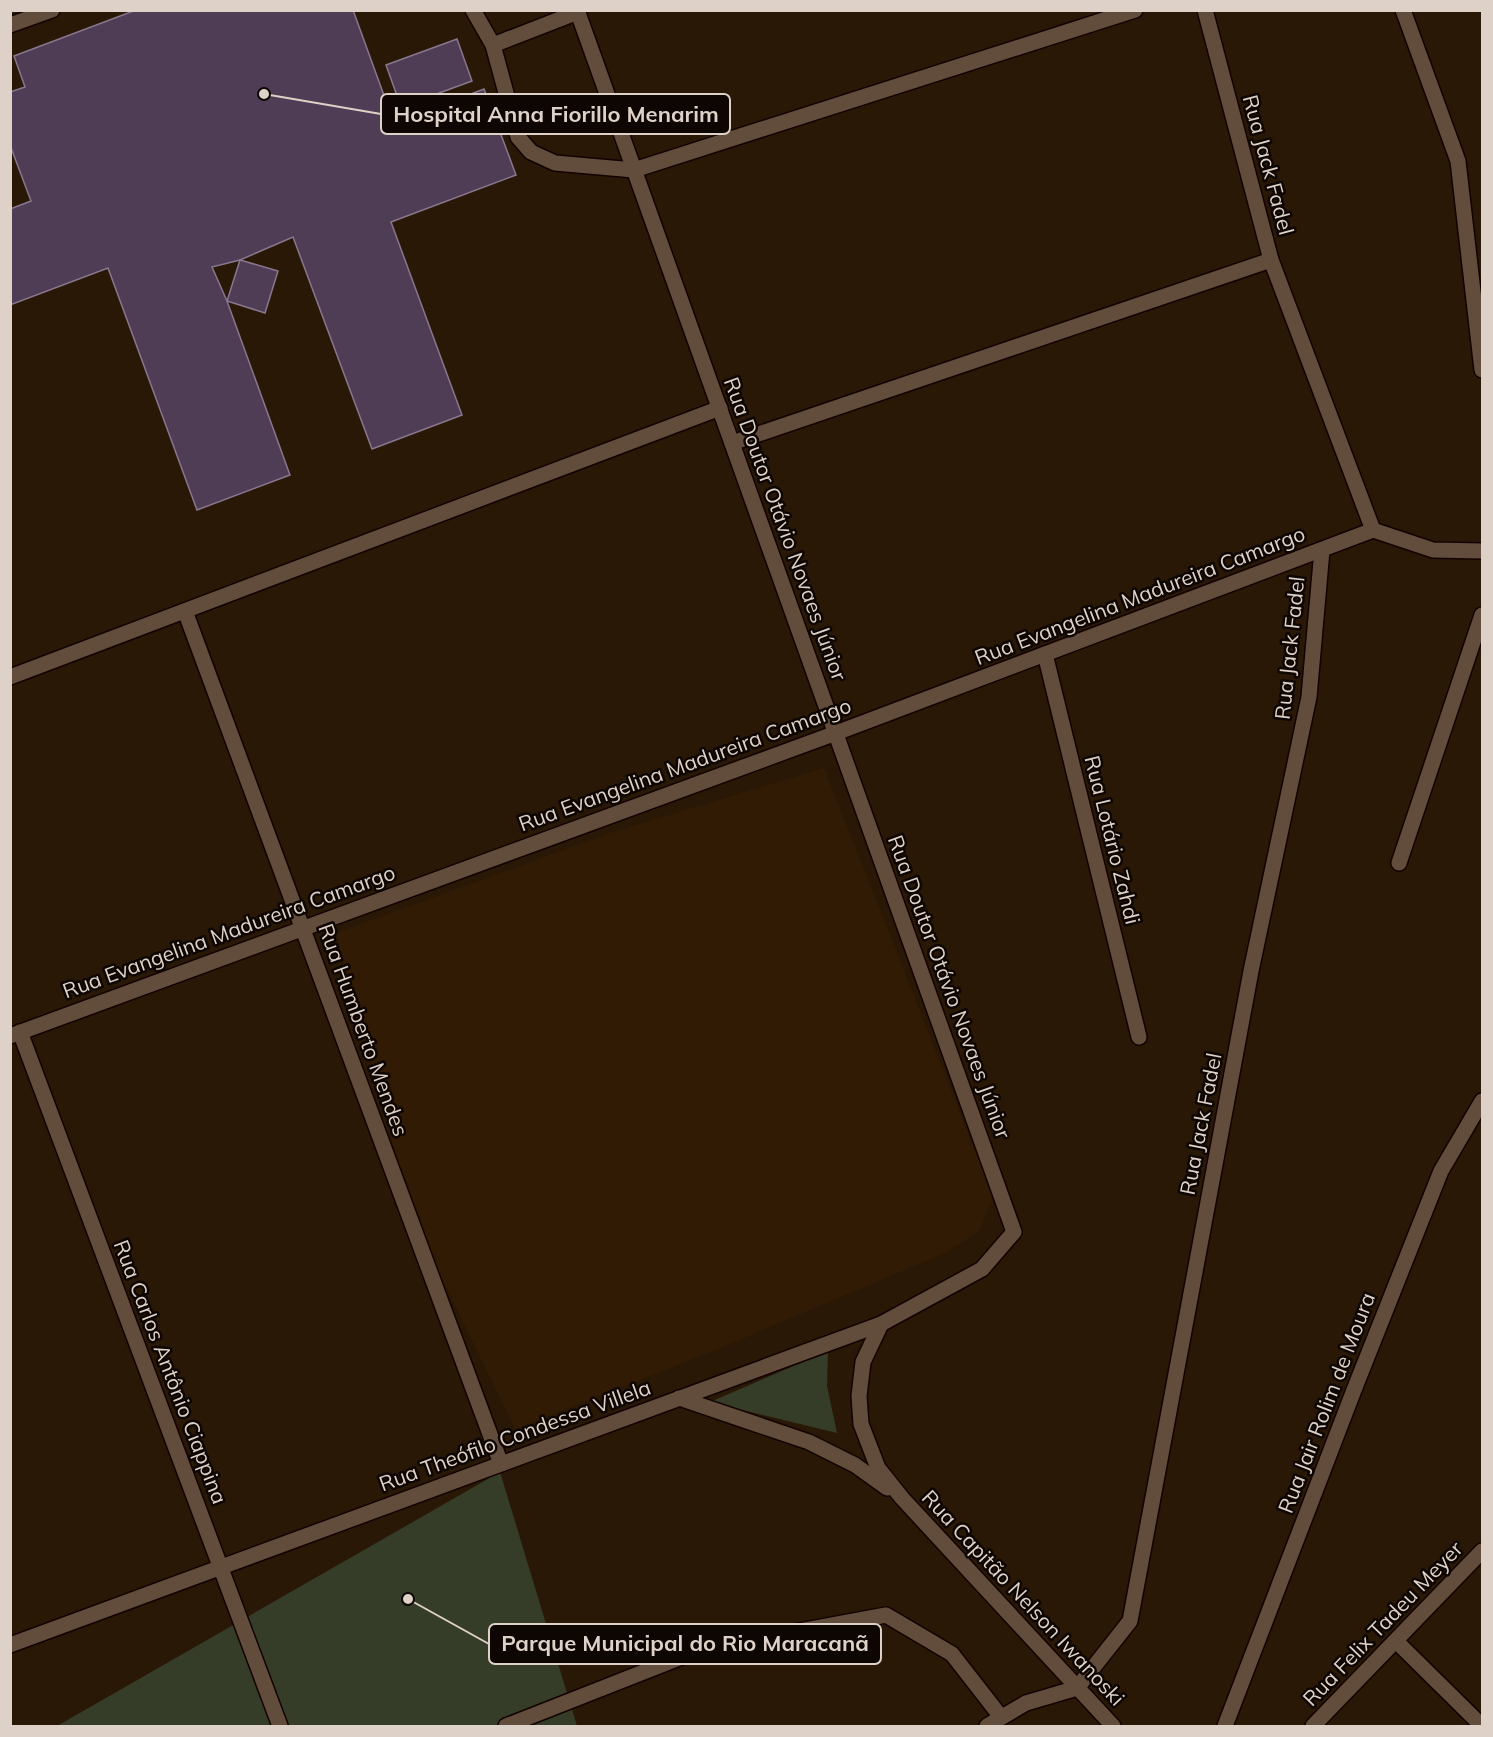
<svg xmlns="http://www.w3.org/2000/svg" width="1493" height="1737" viewBox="0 0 1493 1737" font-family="Mulish,sans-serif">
	<rect width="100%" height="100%" fill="#2a1807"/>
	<polygon fill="#321b05" points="824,768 993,1197 979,1231 945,1253 701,1356 515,1429 412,1216 336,933 610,833"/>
	<g fill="#353d28">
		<polygon points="828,1351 827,1386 837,1433 710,1402"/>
		<polygon points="500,1472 577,1726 57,1726"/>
	</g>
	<g fill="#4e3d54" stroke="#88778f" stroke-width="1.5">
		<polygon points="136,10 353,10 394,123 484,89 516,175 391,222 462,415 372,449 293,237 240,260 212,267 227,301 290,475 197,510 108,268 10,305 10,209 31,201 10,145 10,92 25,87 14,56"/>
		<polygon points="457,39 472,81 401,107 386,65"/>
		<polygon points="240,260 278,271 265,313 227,301"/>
	</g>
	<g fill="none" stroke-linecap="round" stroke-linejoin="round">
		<g stroke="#120300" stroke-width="18">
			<g id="minor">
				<polyline points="473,10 493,45"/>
				<polyline points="1205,10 1271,260 1373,530"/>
				<polyline points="1403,10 1458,161 1482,370"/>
				<polyline points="578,12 493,45 518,137 531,152 555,163 634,170 1135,10"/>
				<polyline points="10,25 52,10"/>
				<polyline points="732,443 1271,260"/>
				<polyline points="1373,530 1433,550 1482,551"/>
				<polyline points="185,611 501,1464"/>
				<polyline points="1045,654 1139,1037"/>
				<polyline points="10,677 720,408"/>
				<polyline points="1399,863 1482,615"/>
				<polyline points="20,1032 280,1726"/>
				<polyline points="10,1036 836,733 1373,530"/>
				<polyline points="881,1324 863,1362 859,1396 861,1424 878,1468 902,1498 1113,1726"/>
				<polyline points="679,1398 809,1442 855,1465 887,1488"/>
				<polyline points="1396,1641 1482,1726"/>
				<polyline points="10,1645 881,1324 982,1269 1014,1232 577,10"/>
				<polyline points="506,1726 702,1649 886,1615 952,1654 1001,1717"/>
				<polyline points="987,1726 1026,1703 1077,1688 1130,1621 1251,971 1309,697 1322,550"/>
				<polyline points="1225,1726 1354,1390 1441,1171 1482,1101"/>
				<polyline points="1313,1726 1482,1551"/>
			</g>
		</g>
		<use href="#minor" stroke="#624c3b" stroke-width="15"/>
	</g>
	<g text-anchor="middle" stroke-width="5" stroke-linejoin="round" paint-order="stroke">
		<g font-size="21" fill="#ded1c7" stroke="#0d0602">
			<text transform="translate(1268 165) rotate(75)" y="7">Rua Jack Fadel</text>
			<text transform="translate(785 529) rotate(70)" y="7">Rua Doutor Otávio Novaes Júnior</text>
			<text transform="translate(1140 596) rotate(-21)" y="7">Rua Evangelina Madureira Camargo</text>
			<text transform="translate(1290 648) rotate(-84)" y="7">Rua Jack Fadel</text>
			<text transform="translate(685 765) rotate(-20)" y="7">Rua Evangelina Madureira Camargo</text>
			<text transform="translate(1112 840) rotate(76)" y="7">Rua Lotário Zahdi</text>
			<text transform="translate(229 932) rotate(-20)" y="7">Rua Evangelina Madureira Camargo</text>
			<text transform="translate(949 987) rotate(70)" y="7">Rua Doutor Otávio Novaes Júnior</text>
			<text transform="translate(363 1030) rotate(70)" y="7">Rua Humberto Mendes</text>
			<text transform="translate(1201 1124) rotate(-79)" y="7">Rua Jack Fadel</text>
			<text transform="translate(170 1372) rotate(69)" y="7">Rua Carlos Antônio Ciappina</text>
			<text transform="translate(1327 1403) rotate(-69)" y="7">Rua Jair Rolim de Moura</text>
			<text transform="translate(515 1436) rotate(-20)" y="7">Rua Theófilo Condessa Villela</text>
			<text transform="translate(1023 1598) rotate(47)" y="7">Rua Capitão Nelson Iwanoski</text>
			<text transform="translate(1383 1624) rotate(-46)" y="7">Rua Felix Tadeu Meyer</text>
		</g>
	</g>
	<path fill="none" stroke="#ded1c7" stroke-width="2" d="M264 94L381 114M408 1599L489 1644"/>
	<g fill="#ded1c7" stroke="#0d0602" stroke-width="2">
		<circle cx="264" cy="94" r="6"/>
		<circle cx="408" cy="1599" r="6"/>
	</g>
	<g fill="#0d0602" stroke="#ded1c7" stroke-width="2">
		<rect x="381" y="94" width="349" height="40" rx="6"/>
		<rect x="489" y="1624" width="392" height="40" rx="6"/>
	</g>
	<g font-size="22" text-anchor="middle" font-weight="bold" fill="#ded1c7">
		<text x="556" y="122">Hospital Anna Fiorillo Menarim</text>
		<text x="685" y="1651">Parque Municipal do Rio Maracanã</text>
	</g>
	<rect width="1493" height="1737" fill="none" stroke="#ded1c7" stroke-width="24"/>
</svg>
